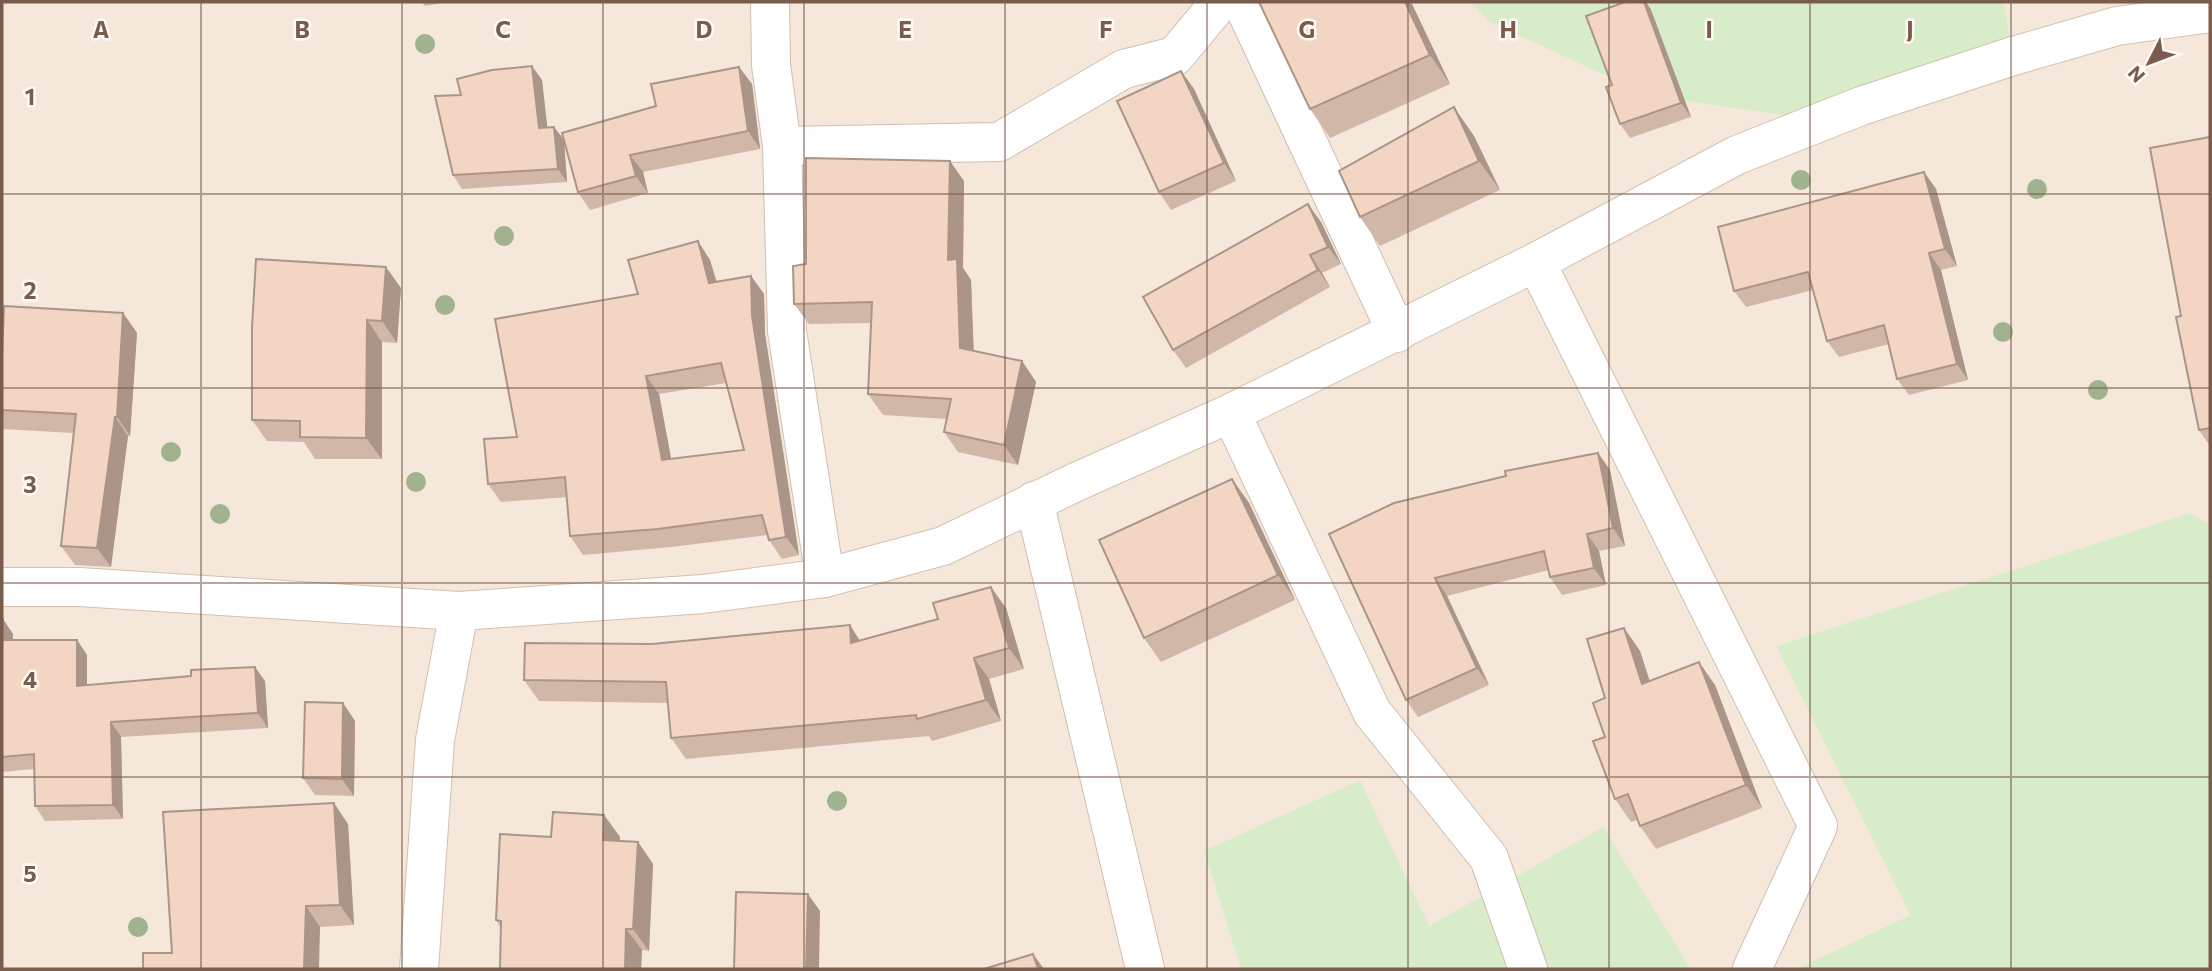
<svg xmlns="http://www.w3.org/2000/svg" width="2212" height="971" viewBox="0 0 2212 971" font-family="Commissioner,sans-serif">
	<rect width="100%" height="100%" fill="#fdf6ec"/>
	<polygon fill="#f5e8da" points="2,2 1237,2 1289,71 1417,2 1471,2 1489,22 1650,96 1782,115 1740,153 2013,56 2004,2 2210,2 2210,525 2190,513 1776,646 1910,915 1796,969 1691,969 1603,828 1429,926 1204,851 1241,969 2,969"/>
	<g fill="#d8ecc9">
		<polygon points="1471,2 2004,2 2013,56 1737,155 1782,115 1650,96 1489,22"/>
		<polygon points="2190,513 2210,525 2210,969 1796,969 1910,915 1776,646"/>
		<polygon points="1360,780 1429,926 1603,827 1691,969 1241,969 1204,851"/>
	</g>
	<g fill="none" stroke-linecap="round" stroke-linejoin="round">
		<g stroke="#d1beb0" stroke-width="40">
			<g id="street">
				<polyline points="770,2 771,65 782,146 787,331 825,578"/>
				<polyline points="1242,2 1397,333"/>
				<polyline points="782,146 999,142 1124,69 1175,56 1220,2"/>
				<polyline points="1536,262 1818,826 1752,969"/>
				<polyline points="1231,413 1372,712 1489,858 1528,969"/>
				<polyline points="1034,501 1145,969"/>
			</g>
		</g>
		<g stroke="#d6c0b0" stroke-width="40">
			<g id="secondary">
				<polyline points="2,587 79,587 459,611 703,594 825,578 943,546 1076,482 1231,413 1536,262 1737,155 1861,106 2013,56 2117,26 2210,13"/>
				<polyline points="419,969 435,740 459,611"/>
			</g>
		</g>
		<use href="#street" stroke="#fff" stroke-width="38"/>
		<use href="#secondary" stroke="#fff" stroke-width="38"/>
	</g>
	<g fill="#a0b28e">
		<circle cx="425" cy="44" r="10"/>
		<circle cx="1801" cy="180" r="10"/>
		<circle cx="2037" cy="189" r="10"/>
		<circle cx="504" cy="236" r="10"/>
		<circle cx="445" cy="305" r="10"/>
		<circle cx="2003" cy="332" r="10"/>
		<circle cx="2098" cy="390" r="10"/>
		<circle cx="171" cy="452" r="10"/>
		<circle cx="416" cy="482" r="10"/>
		<circle cx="220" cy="514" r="10"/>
		<circle cx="837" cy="801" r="10"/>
		<circle cx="138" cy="927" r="10"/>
	</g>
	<g fill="#d1b7a8" fill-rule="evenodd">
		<polygon points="422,2 447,2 425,6"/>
		<polygon points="1259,2 1411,2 1450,84 1330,138 1310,109"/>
		<polygon points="1625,2 1646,2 1651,10 1691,117 1630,138 1620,124 1612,85"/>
		<polygon points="739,67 752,84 760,149 643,172 648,193 590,210 578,192 564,141 567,182 462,189 453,175 461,95 542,80 547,127 554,127 564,140 656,106"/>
		<polygon points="1181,71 1194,89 1236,181 1171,210 1159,192"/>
		<polygon points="1474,136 1500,190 1380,246 1360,217"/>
		<polygon points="2210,137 2210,446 2199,430"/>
		<polygon points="1924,172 1936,189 1957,266 1941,270 1968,380 1909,395 1897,379 1889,344 1839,357 1827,341 1813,290 1746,307 1734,291"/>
		<polygon points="964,181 963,268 971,280 974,351 1022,361 1036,382 1018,465 958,452 944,432 947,419 883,415 868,394 871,323 809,324 794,304"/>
		<polygon points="1321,222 1341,264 1322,273 1330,287 1186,368 1173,350"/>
		<path d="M 710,260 L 717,282 L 751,276 L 764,294 L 765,334 L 799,555 L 782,559 L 769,540 L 767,535 L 671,547 L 583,555 L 570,536 L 567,497 L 501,502 L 488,484 L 517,437 L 638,294 ZM 726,383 L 744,450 L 671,459 L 659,394 Z"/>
		<polygon points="401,288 397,343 382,342 382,459 315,459 304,442 267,441 252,420"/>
		<polygon points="123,313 137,333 130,436 128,436 111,567 75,565 61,546 73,433 2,429 2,354"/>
		<polygon points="1598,453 1610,470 1625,546 1599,551 1606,585 1562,595 1550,577 1549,570 1447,596 1489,685 1418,717 1406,700 1329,534"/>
		<polygon points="1232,479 1249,503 1295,600 1161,662 1144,638"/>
		<polygon points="1006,608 1024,669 989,679 1001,721 932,741 929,736 686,759 671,738 668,703 539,701 524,680 652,644 860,641"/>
		<polygon points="2,619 13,634 13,640 77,640 87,655 87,686 265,681 268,728 121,737 123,819 45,821 35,806 34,769 2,772"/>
		<polygon points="1624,628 1640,651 1650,681 1715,685 1762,808 1656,849 1640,826 1637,820 1631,822 1615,799 1605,737 1605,698"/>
		<polygon points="343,703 355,721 354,796 315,795 303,778"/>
		<polygon points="604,815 620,837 619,841 638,842 653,864 649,951 642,950 641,969 500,969 501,928 496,920"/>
		<polygon points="348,824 354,925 320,927 172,953"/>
	</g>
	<g fill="#aa9588">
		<polygon points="1405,2 1411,2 1450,84 1430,55"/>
		<polygon points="1644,2 1646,2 1651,10 1691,117 1681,103"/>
		<polygon points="532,66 542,80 549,142 539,128"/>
		<polygon points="739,67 752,84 760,149 748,131"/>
		<polygon points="1181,71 1194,89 1236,181 1224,163"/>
		<polygon points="1454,107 1474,136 1500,190 1479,161"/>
		<polygon points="554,127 564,140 567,182 558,169"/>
		<polygon points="630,155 643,172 648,193 636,176"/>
		<polygon points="950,161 964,181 963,268 971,280 974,368 960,348 948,260"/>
		<polygon points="1924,172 1936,189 1957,266 1945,249"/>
		<polygon points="1308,204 1321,222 1341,264 1328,247"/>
		<polygon points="698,241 710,260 722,302 709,283"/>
		<polygon points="1929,253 1941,270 1968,380 1957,364"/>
		<polygon points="1310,255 1322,273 1330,287 1318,270"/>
		<polygon points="386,267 401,288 397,343 382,321"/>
		<polygon points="751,276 764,294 765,334 799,555 786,537 752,316"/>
		<polygon points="123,313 137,333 130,436 117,417"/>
		<polygon points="367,320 382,342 382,459 366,438"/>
		<polygon points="1022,361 1036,382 1018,465 1004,445"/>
		<polygon points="646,376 659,394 675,479 662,460"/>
		<polygon points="115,417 128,436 111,567 97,548"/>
		<polygon points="1598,453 1610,470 1625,546 1613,528"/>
		<polygon points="1232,479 1249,503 1295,600 1278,575"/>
		<polygon points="1587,534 1599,551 1606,585 1594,568"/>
		<polygon points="1435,578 1447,596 1489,685 1477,668"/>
		<polygon points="991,587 1006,608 1024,669 1009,648"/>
		<polygon points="3,619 13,634 12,655 2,640"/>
		<polygon points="850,625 864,647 851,643"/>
		<polygon points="1624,628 1640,651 1658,708 1642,684"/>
		<polygon points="77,640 87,655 87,701 77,686"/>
		<polygon points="974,658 989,679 1001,721 986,700"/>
		<polygon points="1699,662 1715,685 1762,808 1746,785"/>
		<polygon points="255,667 265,681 268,728 258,713"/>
		<polygon points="343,703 355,721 354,796 342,779"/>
		<polygon points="111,722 121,737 123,819 113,805"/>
		<polygon points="334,803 348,824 354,925 340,905"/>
		<polygon points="604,815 620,837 618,861 603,840"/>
		<polygon points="638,842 653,864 649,951 633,929"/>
		<polygon points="808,894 820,911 819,969 806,969"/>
		<polygon points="306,906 320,927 319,969 304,969"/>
		<polygon points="626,929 642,950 641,969 625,969"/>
		<polygon points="1033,954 1044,969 1038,969"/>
	</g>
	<g fill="#f3d5c3" stroke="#aa9588" stroke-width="2" fill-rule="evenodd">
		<polygon points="1259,2 1405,2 1430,55 1310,109"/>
		<polygon points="1625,2 1644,2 1681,103 1620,124 1606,87 1612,85 1586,16"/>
		<polygon points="532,66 539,128 554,127 558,169 453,175 435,96 461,95 457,79 492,70"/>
		<polygon points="739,67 748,131 630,155 636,176 578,192 562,133 656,106 651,84"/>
		<polygon points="1181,71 1224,163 1159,192 1117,101"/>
		<polygon points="1454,107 1479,161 1360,217 1339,171"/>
		<polygon points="2210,137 2210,428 2199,430 2176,317 2181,316 2150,148"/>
		<polygon points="806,158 950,161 948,260 957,259 960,348 1022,361 1004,445 944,432 951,399 868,394 872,302 794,304 793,266 806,264"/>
		<polygon points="1924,172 1945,249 1929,253 1957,364 1897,379 1884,325 1827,341 1808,272 1734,291 1718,227"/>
		<polygon points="1308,204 1328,247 1310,255 1318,270 1173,350 1143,297"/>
		<path d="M 698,241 L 709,283 L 751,276 L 752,316 L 786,537 L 769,540 L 762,515 L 658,529 L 570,536 L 565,477 L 488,484 L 484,439 L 517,437 L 495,319 L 638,294 L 628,260 ZM 721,363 L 744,450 L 662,460 L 646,376 Z"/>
		<polygon points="256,259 386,267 382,321 367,320 366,438 300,437 300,421 252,420 252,327"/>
		<polygon points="4,306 123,313 117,417 115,417 97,548 61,546 76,414 2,410 2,354"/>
		<polygon points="1598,453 1613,528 1587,534 1594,568 1550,577 1544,551 1435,578 1477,668 1406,700 1329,534 1394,503 1506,476 1505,471"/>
		<polygon points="1232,479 1278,575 1144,638 1099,540"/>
		<polygon points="991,587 1009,648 974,658 986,700 917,719 916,715 671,738 666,682 524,680 525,643 652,644 850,625 851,643 938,619 933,603"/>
		<polygon points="2,619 3,619 2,640 77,640 77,686 191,676 191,670 255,667 258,713 111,722 113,805 35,806 34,754 2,757"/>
		<polygon points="1624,628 1642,684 1699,662 1746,785 1640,826 1628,794 1615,799 1593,741 1605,737 1593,703 1605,698 1587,639"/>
		<polygon points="305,702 343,703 342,779 303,778"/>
		<polygon points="334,803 340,905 306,906 304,969 143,969 143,953 172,953 163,812"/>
		<polygon points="553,812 604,815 603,840 638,842 633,929 626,929 625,969 500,969 501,921 496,920 500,834 551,837"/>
		<polygon points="736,892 808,894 806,969 734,969"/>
		<polygon points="1033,954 1038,969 984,969"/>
	</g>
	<path fill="none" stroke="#7a5c4d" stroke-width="2" stroke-opacity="0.55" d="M 201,2 L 201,969M 402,2 L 402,969M 603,2 L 603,969M 804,2 L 804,969M 1005,2 L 1005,969M 1207,2 L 1207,969M 1408,2 L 1408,969M 1609,2 L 1609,969M 1810,2 L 1810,969M 2011,2 L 2011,969M 2,194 L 2210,194M 2,388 L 2210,388M 2,583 L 2210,583M 2,777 L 2210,777"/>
	<g font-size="23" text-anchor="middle" font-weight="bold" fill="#7a5c4d" stroke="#fffaf3" stroke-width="5" stroke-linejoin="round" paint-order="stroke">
		<text x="101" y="38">A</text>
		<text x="302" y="38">B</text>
		<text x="503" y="38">C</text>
		<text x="704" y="38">D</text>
		<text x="905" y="38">E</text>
		<text x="1106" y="38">F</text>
		<text x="1307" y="38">G</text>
		<text x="1508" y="38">H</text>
		<text x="1709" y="38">I</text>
		<text x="1910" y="38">J</text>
		<text x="30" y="105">1</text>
		<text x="30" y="299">2</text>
		<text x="30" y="493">3</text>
		<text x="30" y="688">4</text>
		<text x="30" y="882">5</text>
	</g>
	<rect width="2212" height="971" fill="none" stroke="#7a5c4d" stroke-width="7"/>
	<g transform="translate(2149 63) rotate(228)" stroke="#fffaf3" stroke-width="5" paint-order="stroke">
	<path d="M0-5L12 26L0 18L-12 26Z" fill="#7a5c4d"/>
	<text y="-10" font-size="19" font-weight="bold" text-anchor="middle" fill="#7a5c4d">N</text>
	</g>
</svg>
